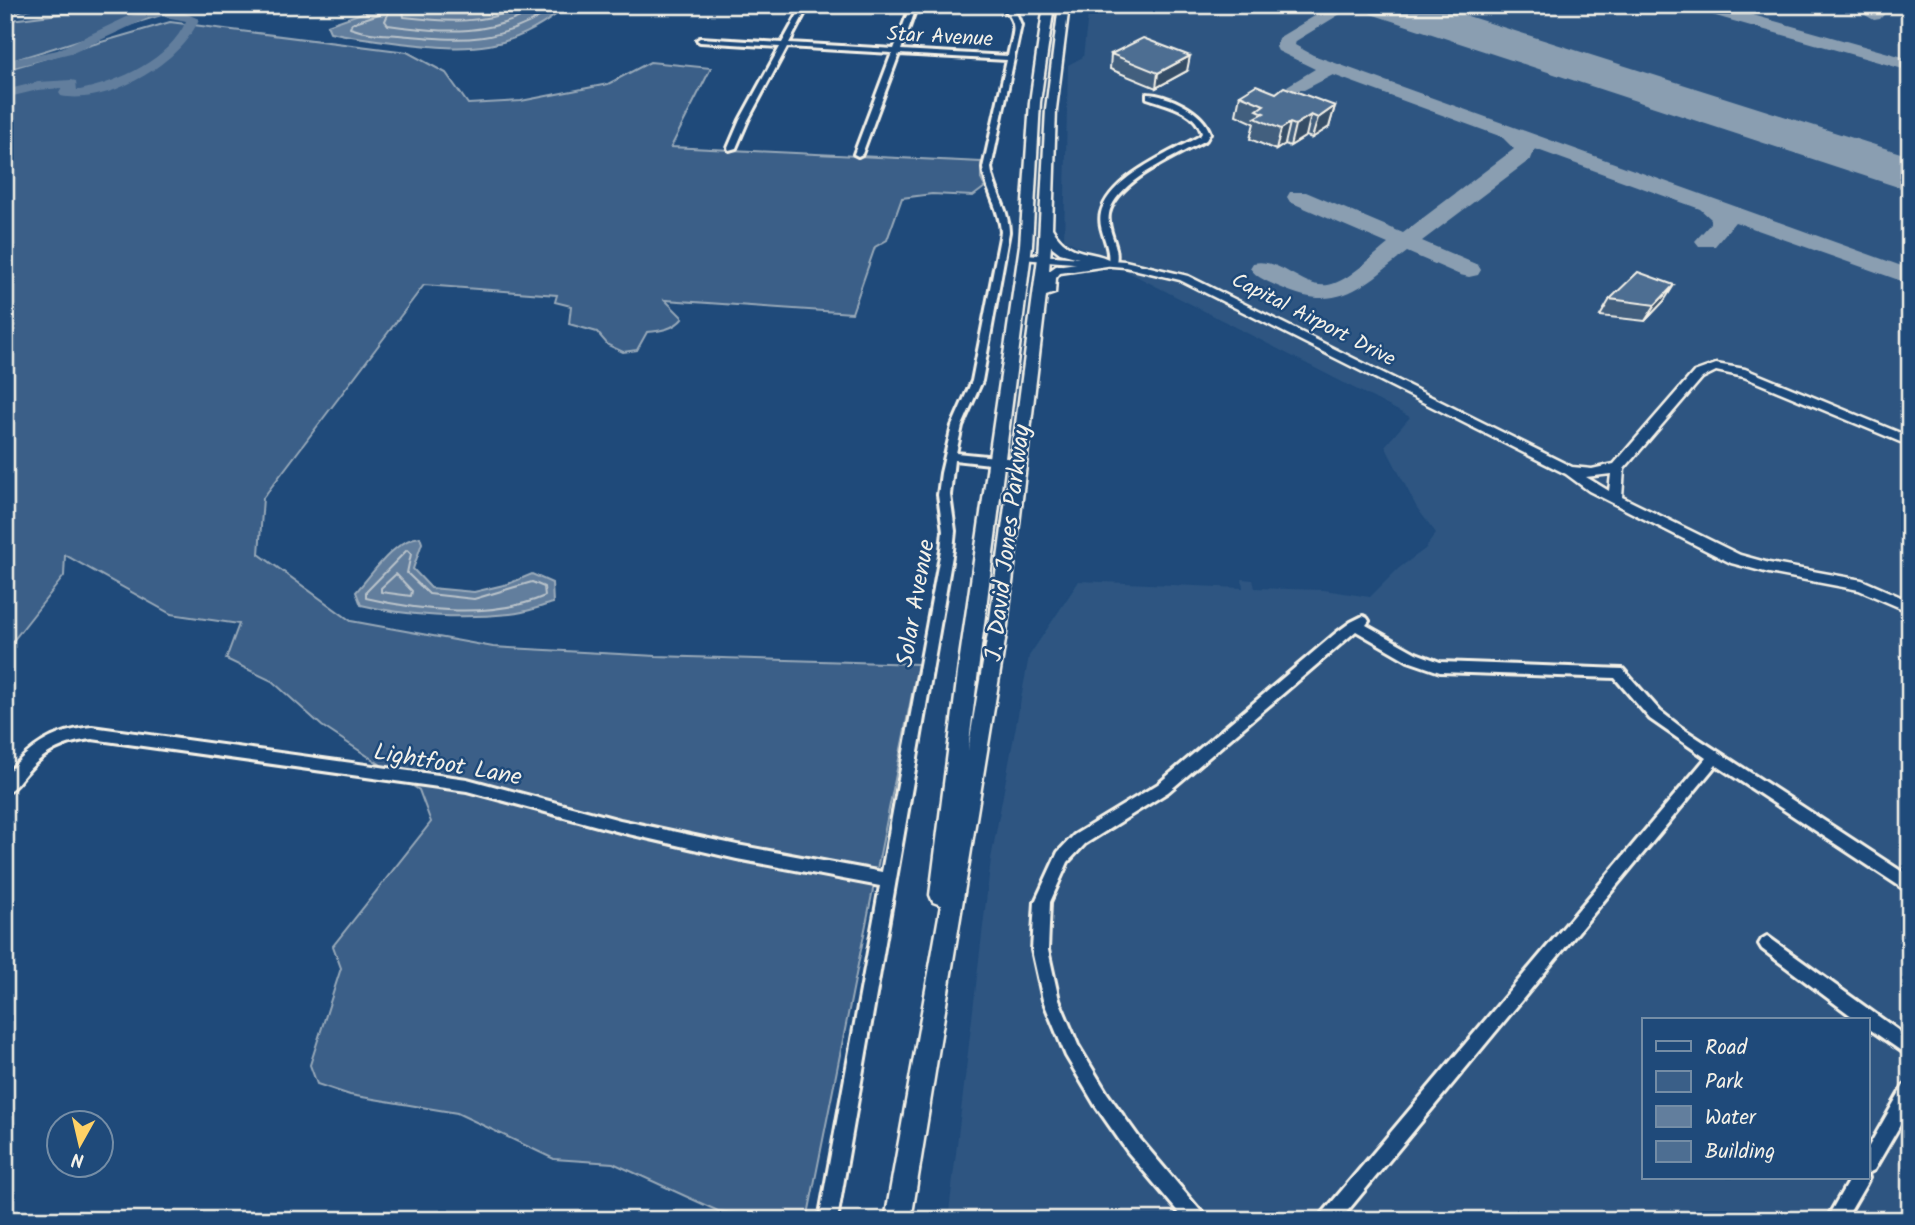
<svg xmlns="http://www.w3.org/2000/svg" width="1915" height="1225" viewBox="0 0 1915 1225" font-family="Kalam,sans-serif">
	<rect width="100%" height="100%" fill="#1f4a7a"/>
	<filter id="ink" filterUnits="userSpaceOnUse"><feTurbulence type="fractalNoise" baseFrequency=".0143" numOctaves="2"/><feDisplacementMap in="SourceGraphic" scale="14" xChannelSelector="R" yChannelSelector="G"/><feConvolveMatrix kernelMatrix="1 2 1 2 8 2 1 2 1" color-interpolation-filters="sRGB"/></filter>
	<g filter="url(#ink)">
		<path fill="#2d5581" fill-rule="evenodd" d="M 1089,5 L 1910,5 L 1910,1220 L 948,1220 L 991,859 L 1029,656 L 1079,581 L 1243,588 L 1242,579 L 1253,580 L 1255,588 L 1324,590 L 1370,597 L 1399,568 L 1425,549 L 1436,533 L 1417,508 L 1385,446 L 1410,417 L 1064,239 L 1068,65 L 1083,57 ZM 1644,1020 L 1868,1020 L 1868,1178 L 1644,1178 Z"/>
		<g fill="#3a5f88" stroke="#97a8b8" stroke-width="2">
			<polygon points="133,5 194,5 5,63 5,13 11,15 10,20"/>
			<path d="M 170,22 L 407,52 L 446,73 L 468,104 L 521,101 L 608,84 L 650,62 L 711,68 L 671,147 L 981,162 L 981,179 L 985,187 L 973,196 L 932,194 L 902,198 L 887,240 L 875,247 L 852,313 L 665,300 L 683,318 C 674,329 661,331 647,332 L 637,350 L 623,352 L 608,345 L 597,332 L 569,324 L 571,306 L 555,302 L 557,295 L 424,285 L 263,498 L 259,554 L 351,621 L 493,647 L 656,656 L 918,664 L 807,1220 L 784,1220 L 718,1211 L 613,1163 L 554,1159 L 457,1113 L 350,1095 L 317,1084 L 310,1065 L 341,968 L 333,946 L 431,822 L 419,790 L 322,726 L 272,681 L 226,659 L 239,624 L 171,614 L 65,555 L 64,576 L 13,641 L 5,645 L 5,70 Z"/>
		</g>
		<g fill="#627e9d" stroke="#9cacbb" stroke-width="2">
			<path d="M 385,5 L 568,5 C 512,53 469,51 400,43 C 376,40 353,37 330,32 L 327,25 Z"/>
			<path d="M 420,537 L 422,543 L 413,569 L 431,588 L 474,592 L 508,584 L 532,574 L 552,583 L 553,603 C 539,607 524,613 510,614 C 462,619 407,616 361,605 L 356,592 C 372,574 395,539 420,537 Z"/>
		</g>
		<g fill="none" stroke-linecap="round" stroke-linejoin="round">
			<g stroke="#bac3ca" stroke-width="2">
				<path d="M 383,5 L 379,14 L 352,23 L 350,28 C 366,34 382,34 398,35 C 462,41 503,45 558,5"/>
				<path d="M 392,5 L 385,21 L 388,25 C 448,33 491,37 544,5"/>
				<path d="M 402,5 L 404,17 C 447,22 486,25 525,5"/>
				<path d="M 407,550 L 411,554 L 407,573 L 429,594 L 474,599 L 532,582 L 544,587 L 545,596 C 492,619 421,611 366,598 L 366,592 Z"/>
				<polygon points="396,574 412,591 411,596 381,592 381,588"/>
			</g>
			<path fill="#627e9d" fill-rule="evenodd" d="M 160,9 L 180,11 L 199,19 C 182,62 108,106 61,96 L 59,93 L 62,88 L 38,90 L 5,98 L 5,90 L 38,82 L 71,80 L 76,81 L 77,90 L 80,90 C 119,82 170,59 186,21 L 160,16 L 148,18 L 75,52 L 5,69 L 5,61 L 57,50 L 129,16 Z"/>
			<g fill="#8a9eb1" fill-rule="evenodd">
				<path d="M 1333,5 L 1355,5 L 1296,41 L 1295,45 L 1313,55 L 1910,269 L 1910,284 L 1735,222 L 1715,246 L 1699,246 L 1695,241 L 1711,223 L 1711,219 L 1700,209 L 1535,149 L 1531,159 L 1422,241 L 1478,265 L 1481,270 L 1478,275 L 1469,277 L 1460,275 L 1407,252 C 1364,285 1339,314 1282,288 C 1271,283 1256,278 1250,268 L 1253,263 C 1282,256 1306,295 1335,283 C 1352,277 1374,255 1388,244 L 1290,202 L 1287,197 L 1290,192 L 1306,192 L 1403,233 L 1514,149 L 1502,137 L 1333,75 L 1304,90 L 1290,90 L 1287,86 L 1315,69 L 1278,51 L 1276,47 L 1278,38 Z"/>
				<polygon points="1688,5 1717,5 1910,59 1910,71 1691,9"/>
				<polygon points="1874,5 1893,5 1880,19 1874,20 1865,15"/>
			</g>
			<polygon fill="#8a9eb1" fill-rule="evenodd" points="1365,5 1433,5 1910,156 1910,191 1371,14"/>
			<g stroke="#f4f1e8" stroke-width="6">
				<g id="minor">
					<path d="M 803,5 L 809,5 L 789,43 L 894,49 L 911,5 L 917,5 L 901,50 L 1008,56 C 1013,30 1020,26 1001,5 L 1008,5 L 1017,15 L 1021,25 L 991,168 C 994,191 1009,209 1009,232 L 982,381 L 962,426 L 956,453 L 1017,459 L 1022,463 L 1017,467 L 954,460 L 950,495 L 955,531 L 953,550 L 837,1220 L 819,1220 L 880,886 L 737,859 L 620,832 L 467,791 L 92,739 C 64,742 44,752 25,774 C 19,781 14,789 5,793 L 5,776 C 31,746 52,731 92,727 L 467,779 L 620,820 L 737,845 L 882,872 L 941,550 L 943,531 L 938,495 L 941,473 L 952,426 L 972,381 L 1001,232 C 1000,209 986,191 983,168 L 1007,60 L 899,54 L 862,154 L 858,156 L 854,154 L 892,53 L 787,47 L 748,120 L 736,148 L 729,150 L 728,148 L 740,120 L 780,47 L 700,42 L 697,40 L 700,38 L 782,43 Z"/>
					<path d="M 1147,94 C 1169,95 1203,111 1210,133 L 1206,140 C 1178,155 1116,181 1109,214 C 1106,231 1120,245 1116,262 L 1112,265 L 1108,262 C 1111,245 1097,230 1101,213 C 1110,177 1170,153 1200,136 L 1202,133 C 1195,110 1167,105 1147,98 Z"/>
					<polygon points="1363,616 1367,618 1369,621 1366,625 1416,653 1440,662 1623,669 1660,711 1682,728 1910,877 1910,893 1716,765 1340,1220 1319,1220 1322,1214 1706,758 1650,719 1615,678 1440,672 1408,661 1356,631 1168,792 1085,844 1068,862 1050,902 1048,950 1059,1000 1078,1045 1107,1093 1140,1139 1203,1214 1206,1220 1185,1220 1127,1151 1095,1105 1066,1056 1043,1000 1032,950 1035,902 1058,852 1074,835 1158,784 1336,633 1351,622"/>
					<polygon points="1767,936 1910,1039 1910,1057 1868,1028 1868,1020 1857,1020 1762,949 1759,944 1762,939"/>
					<polygon points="1910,1083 1910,1108 1874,1170 1868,1173 1868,1148 1904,1085"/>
					<polygon points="1868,1175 1869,1178 1866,1184 1845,1220 1826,1220 1850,1178 1868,1178"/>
				</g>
			</g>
			<g stroke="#f4f1e8" stroke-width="5">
				<path id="tertiary" d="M 1025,254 L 1125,261 L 1188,276 L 1572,467 L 1592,469 L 1614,464 L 1694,372 L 1716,364 L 1745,369 L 1910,437 L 1910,446 L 1744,377 L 1716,371 L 1702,378 L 1624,469 L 1622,497 L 1740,555 L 1769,563 L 1862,580 L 1910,601 L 1910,612 L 1859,590 L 1769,573 L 1731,563 L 1589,491 L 1566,474 L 1180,280 L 1125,267 L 1021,259 L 1021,255 ZM 1611,474 L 1609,491 L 1586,477 Z"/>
			</g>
			<g stroke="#f4f1e8" stroke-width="5">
				<path id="secondary" d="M 1044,5 L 1054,5 L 1040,102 L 1032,245 L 968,750 L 988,634 L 1038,258 L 1046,109 L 1059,5 L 1069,5 L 1056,109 L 1052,228 C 1070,260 1094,248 1113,262 L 1107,266 L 1060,273 L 1056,278 L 1055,293 L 1046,296 L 1006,634 L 911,1220 L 885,1220 L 941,905 L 933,902 L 930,895 L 960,657 L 1020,245 L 1030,102 ZM 1051,246 L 1060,253 L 1090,261 L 1056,266 L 1049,271 Z"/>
			</g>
			<g stroke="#f4f1e8" stroke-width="5">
				<polygon id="trunk" points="39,5 5,12 5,6"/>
			</g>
			<use href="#minor" fill="#1f4a7a" fill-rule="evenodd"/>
			<use href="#tertiary" fill="#1f4a7a" fill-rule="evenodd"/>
			<use href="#secondary" fill="#1f4a7a" fill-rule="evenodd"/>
			<use href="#trunk" fill="#1f4a7a" fill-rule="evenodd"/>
		</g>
		<g fill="#425f7e" stroke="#f4f1e8" stroke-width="2">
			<polygon points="1111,54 1187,71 1156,88 1110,69"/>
			<polygon points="1276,93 1335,106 1329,127 1312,138 1306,136 1290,146 1285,144 1276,150 1250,139 1254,123 1236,115 1240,95"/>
			<polygon points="1610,299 1664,301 1645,321 1600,316"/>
		</g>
		<g fill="#364d66" stroke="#f4f1e8" stroke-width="2">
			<polygon points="1190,56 1187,71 1156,88 1158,73"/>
			<polygon points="1335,106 1329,127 1312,138 1318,118"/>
			<polygon points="1311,115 1306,136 1290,146 1295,125"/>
			<polygon points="1290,123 1285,144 1276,150 1281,129"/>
			<polygon points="1674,285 1664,301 1645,321 1655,305"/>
		</g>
		<g fill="#4d6e92" stroke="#f4f1e8" stroke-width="2">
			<polygon points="1143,38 1190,56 1158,73 1111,54"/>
			<polygon points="1256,85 1276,93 1284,87 1335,106 1318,118 1311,115 1295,125 1290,123 1281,129 1255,118 1264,113 1257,110 1264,105 1240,95"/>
			<polygon points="1638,272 1674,285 1655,305 1610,299"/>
		</g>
	</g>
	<g text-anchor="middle" stroke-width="5" stroke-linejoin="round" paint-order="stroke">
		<g font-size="21" fill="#f4f1e8" stroke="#1f4a7a">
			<text transform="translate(940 36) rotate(3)" y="7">Star Avenue</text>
			<text transform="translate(1314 319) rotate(27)" y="7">Capital Airport Drive</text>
		</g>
		<g font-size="24" fill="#f4f1e8" stroke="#1f4a7a">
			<text transform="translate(1007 543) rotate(-83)" y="8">J. David Jones Parkway</text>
			<text transform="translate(915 603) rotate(-80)" y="8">Solar Avenue</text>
			<text transform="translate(448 764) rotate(10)" y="8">Lightfoot Lane</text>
		</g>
	</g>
	<rect width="1915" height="1225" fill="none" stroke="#1f4a7a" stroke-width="28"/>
	<rect x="14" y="14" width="1887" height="1197" fill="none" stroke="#f4f1e8" stroke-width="2.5" filter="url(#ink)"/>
	<rect x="1642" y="1018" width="228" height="161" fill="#1f4a7a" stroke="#748da6" stroke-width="2"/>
	<rect x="1656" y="1041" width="35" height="10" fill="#1f4a7a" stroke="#748da6" stroke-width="2"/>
	<text x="1705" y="1054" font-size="21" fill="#f4f1e8">Road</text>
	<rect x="1656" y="1071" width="35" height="21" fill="#3a5f88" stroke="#748da6" stroke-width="2"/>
	<text x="1705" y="1088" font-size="21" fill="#f4f1e8">Park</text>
	<rect x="1656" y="1106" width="35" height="21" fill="#627e9d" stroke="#748da6" stroke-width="2"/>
	<text x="1705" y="1124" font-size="21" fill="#f4f1e8">Water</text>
	<rect x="1656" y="1141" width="35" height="21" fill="#4d6e92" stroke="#748da6" stroke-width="2"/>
	<text x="1705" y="1158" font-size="21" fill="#f4f1e8">Building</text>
	<g transform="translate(80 1144) rotate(188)"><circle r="33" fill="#1f4a7a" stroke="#748da6" stroke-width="2"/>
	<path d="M0-5L12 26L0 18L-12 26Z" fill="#ffd166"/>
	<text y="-10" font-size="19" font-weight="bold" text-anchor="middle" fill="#f4f1e8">N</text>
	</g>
</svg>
